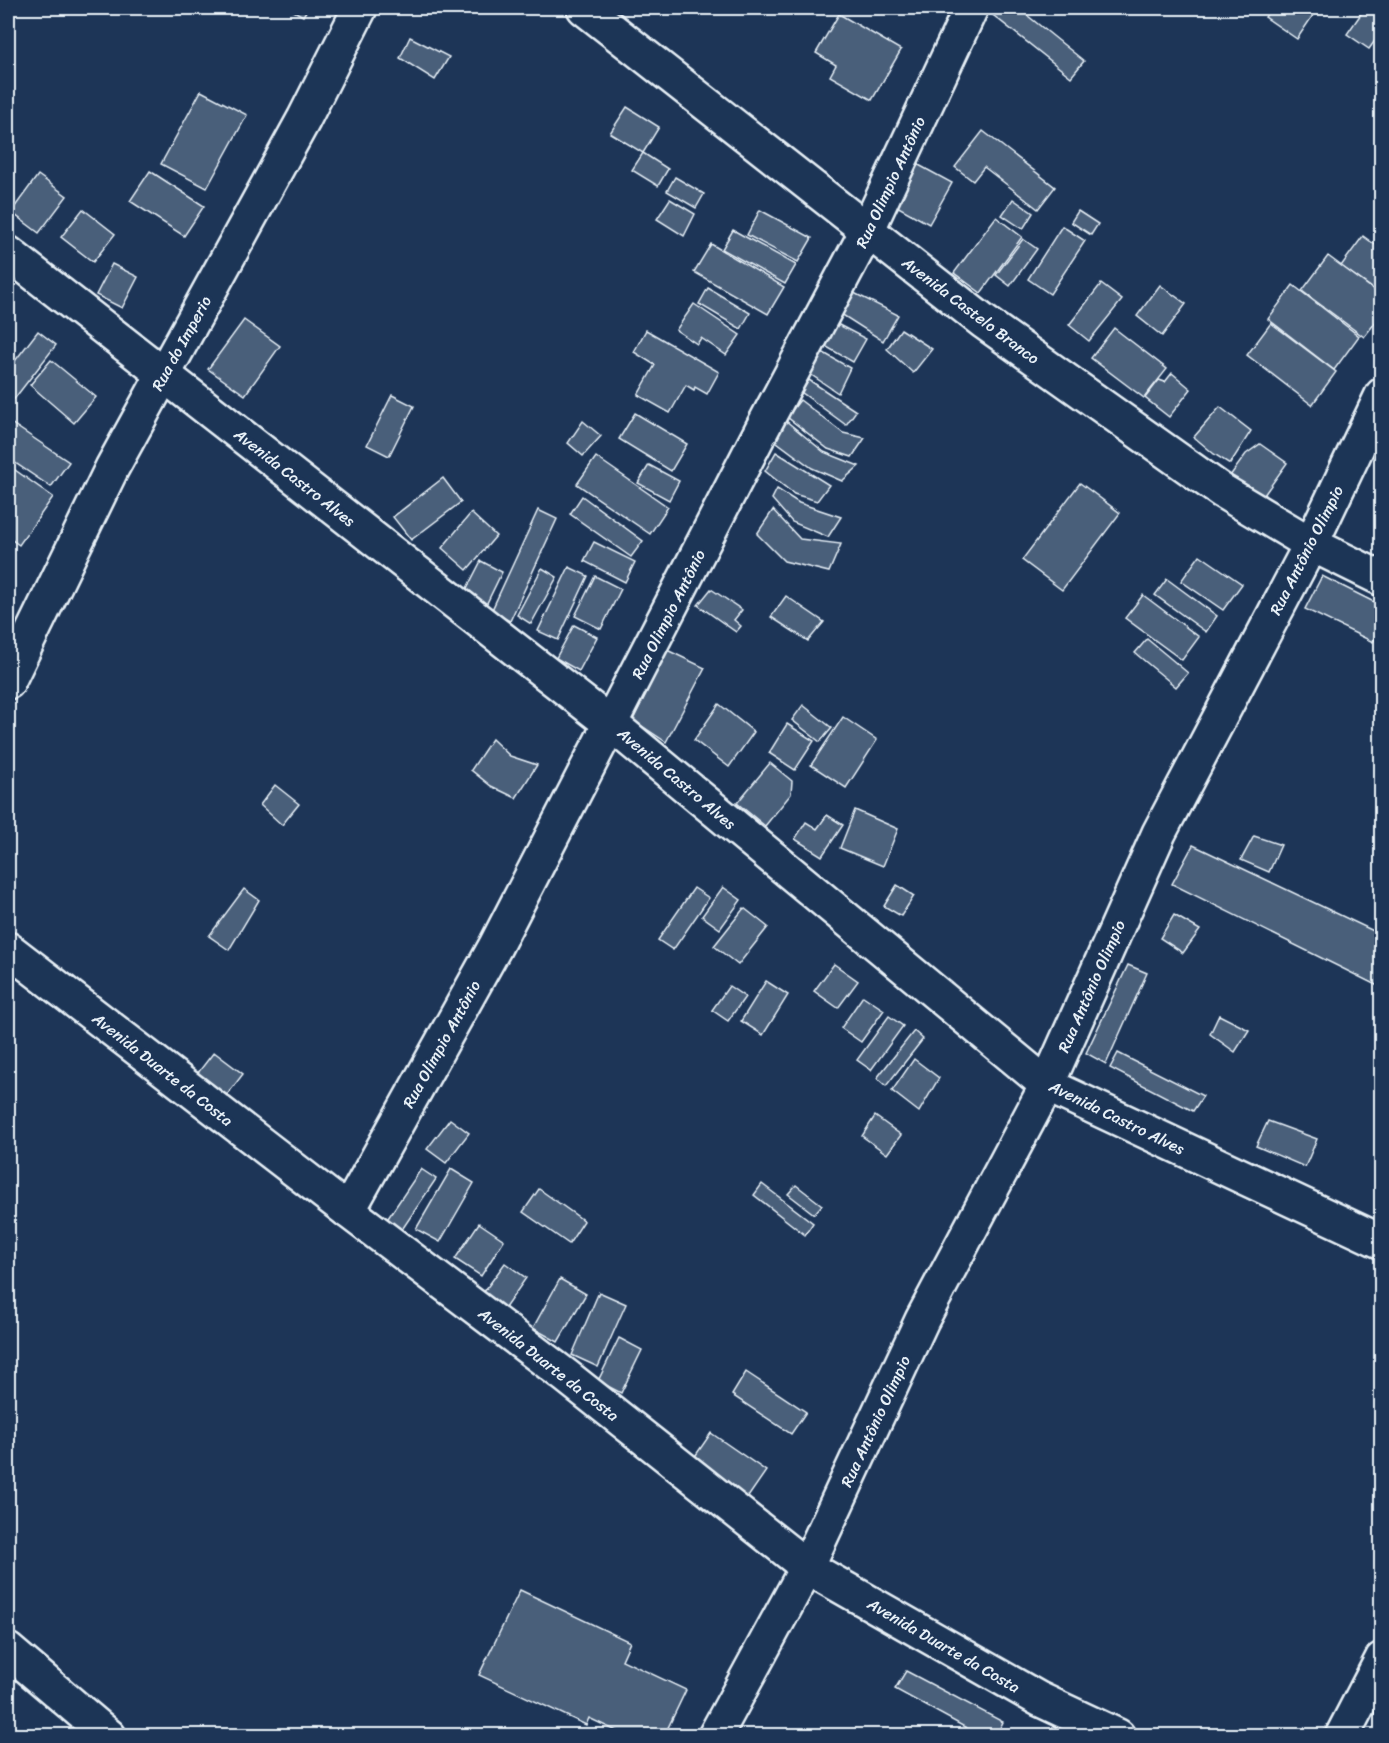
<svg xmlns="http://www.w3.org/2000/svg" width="1389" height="1743" viewBox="0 0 1389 1743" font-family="Sriracha,sans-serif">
	<rect width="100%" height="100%" fill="#1d3557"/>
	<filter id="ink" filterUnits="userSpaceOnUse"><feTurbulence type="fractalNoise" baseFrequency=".0167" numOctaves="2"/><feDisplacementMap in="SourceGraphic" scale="12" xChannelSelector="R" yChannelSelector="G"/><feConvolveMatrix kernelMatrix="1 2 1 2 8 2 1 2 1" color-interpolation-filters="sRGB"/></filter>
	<g filter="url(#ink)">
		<g fill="#495e7a" stroke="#e8f1f8" stroke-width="1.5">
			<polygon points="288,8 308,8 303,16"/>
			<polygon points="984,8 1018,8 1084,61 1071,77"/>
			<polygon points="1271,8 1318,8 1297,39 1265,17"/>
			<polygon points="1365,8 1382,8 1382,31 1369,49 1347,34"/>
			<polygon points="839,14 901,50 872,100 830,76 836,65 816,53"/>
			<polygon points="410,37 449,57 435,80 400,58"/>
			<polygon points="201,91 247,115 207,188 161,164"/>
			<polygon points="627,107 659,127 643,153 610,133"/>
			<polygon points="983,131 1055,187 1038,209 984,167 973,181 955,167"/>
			<polygon points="643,153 668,169 658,186 632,170"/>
			<polygon points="915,163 952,183 929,224 893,204"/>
			<polygon points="150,171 204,206 184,236 130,201"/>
			<polygon points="38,175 67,196 39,233 11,212"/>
			<polygon points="675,177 704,194 696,208 667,191"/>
			<polygon points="670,199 695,214 684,236 657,219"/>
			<polygon points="1013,199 1033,213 1023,229 1002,215"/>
			<polygon points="83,209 115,234 93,262 61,237"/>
			<polygon points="760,210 812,238 798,262 747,235"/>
			<polygon points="1078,211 1098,224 1091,235 1071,222"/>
			<polygon points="996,217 1022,237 981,293 954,273"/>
			<polygon points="1062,226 1085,241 1050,294 1028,279"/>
			<polygon points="733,230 796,265 785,284 722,249"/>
			<polygon points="1363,236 1382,250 1382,295 1341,266"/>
			<polygon points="1023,239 1037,249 1010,286 996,275"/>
			<polygon points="711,244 784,287 768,314 694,272"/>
			<polygon points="1328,256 1382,296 1382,314 1364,337 1302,291"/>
			<polygon points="112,264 138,277 122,308 96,295"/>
			<polygon points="1101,284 1122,300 1089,341 1069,325"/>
			<polygon points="1160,285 1186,304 1162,336 1137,316"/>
			<polygon points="1293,285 1359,336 1334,370 1268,319"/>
			<polygon points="708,288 750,313 741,329 699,304"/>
			<polygon points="854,293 898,315 883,341 841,314"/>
			<polygon points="694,304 740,335 726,355 701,338 697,344 676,330"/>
			<polygon points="244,320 280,346 245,395 208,369"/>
			<polygon points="1271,323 1336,372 1312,405 1247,355"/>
			<polygon points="837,324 866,339 853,362 825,346"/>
			<polygon points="1114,328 1167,369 1144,398 1091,358"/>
			<polygon points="901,329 932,349 913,373 887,349"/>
			<polygon points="646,330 719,372 707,394 695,387 694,390 686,385 670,413 638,395 655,365 634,352"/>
			<polygon points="38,331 56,345 8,407 8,370"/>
			<polygon points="822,352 850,368 838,393 810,374"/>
			<polygon points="51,360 96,397 74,423 30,385"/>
			<polygon points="1172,373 1191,389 1169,417 1145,398 1159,380 1165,382"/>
			<polygon points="809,380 856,411 846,425 801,392"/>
			<polygon points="392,395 414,406 389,456 367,445"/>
			<polygon points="800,400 843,433 865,438 852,457 828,449 787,417"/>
			<polygon points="1220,407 1251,431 1230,464 1214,454 1194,437"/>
			<polygon points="635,413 687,444 671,471 619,439"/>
			<polygon points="785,420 824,452 859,466 842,481 812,468 773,439"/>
			<polygon points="8,421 69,462 51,487 8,458"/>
			<polygon points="583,421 601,436 583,456 568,443"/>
			<polygon points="1260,444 1287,463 1259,502 1227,480 1246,454"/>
			<polygon points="776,452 829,485 817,501 794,494 765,471"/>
			<polygon points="596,457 668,507 650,534 577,484"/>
			<polygon points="8,465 53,497 19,545 8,537"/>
			<polygon points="649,465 679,481 669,500 638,483"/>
			<polygon points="443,478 461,502 411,540 393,517"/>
			<polygon points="1080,483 1120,513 1062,590 1022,560"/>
			<polygon points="777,489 799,503 841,517 828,537 792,522 772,499"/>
			<polygon points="582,496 643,541 631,557 570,514"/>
			<polygon points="538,510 557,519 510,621 491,612"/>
			<polygon points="773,510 800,539 841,544 829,572 784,561 757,534"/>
			<polygon points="471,513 496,536 467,570 442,548"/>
			<polygon points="594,542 635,562 625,582 584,561"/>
			<polygon points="1200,555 1242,584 1223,610 1181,581"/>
			<polygon points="481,561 502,572 485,607 463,596"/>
			<polygon points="569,567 588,576 558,640 538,631"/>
			<polygon points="542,568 557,577 531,624 517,615"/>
			<polygon points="595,576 621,589 601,629 575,616"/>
			<polygon points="1322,576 1382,606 1382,627 1373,642 1305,609"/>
			<polygon points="1167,579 1217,616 1206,632 1155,595"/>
			<polygon points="711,589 742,610 734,620 741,626 736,632 698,605"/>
			<polygon points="1143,595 1199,637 1182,660 1125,618"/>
			<polygon points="786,596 824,622 808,641 771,617"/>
			<polygon points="574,625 597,637 579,671 556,658"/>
			<polygon points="1147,639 1188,673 1176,687 1135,653"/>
			<polygon points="667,650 705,668 666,742 633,720"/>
			<polygon points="719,704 754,732 729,767 694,740"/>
			<polygon points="803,705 832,728 820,742 792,720"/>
			<polygon points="843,717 877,740 846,788 811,765"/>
			<polygon points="787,724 814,741 795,770 769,753"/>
			<polygon points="492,739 510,756 537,765 516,798 491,786 471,770"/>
			<polygon points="770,763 792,781 791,794 765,826 737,803"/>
			<polygon points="275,785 299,804 282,825 260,805"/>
			<polygon points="855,810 898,829 883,866 840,848"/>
			<polygon points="827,815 843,825 822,856 795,839 806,822 817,829"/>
			<polygon points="1254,836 1281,845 1269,872 1241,860"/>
			<polygon points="1193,845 1382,935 1382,988 1172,884"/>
			<polygon points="897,885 914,896 901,916 884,906"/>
			<polygon points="723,887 741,900 720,929 702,916"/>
			<polygon points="694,888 709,898 673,950 658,940"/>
			<polygon points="244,889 259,900 229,950 209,936"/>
			<polygon points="744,908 768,927 738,965 714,946"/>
			<polygon points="1174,915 1200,930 1183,953 1160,938"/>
			<polygon points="834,964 858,981 838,1008 814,991"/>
			<polygon points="1128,965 1147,973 1106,1064 1086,1053"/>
			<polygon points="766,981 788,995 763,1035 741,1021"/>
			<polygon points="729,986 745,997 728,1021 712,1010"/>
			<polygon points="863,996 884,1010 861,1042 841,1028"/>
			<polygon points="1219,1015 1249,1030 1235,1052 1210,1034"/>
			<polygon points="889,1016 903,1026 871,1070 857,1060"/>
			<polygon points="914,1031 923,1039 886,1086 877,1078"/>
			<polygon points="214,1052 243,1074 227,1095 197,1074"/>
			<polygon points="1118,1053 1203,1096 1193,1111 1110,1068"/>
			<polygon points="914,1059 939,1078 919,1112 892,1091"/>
			<polygon points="875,1116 901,1135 887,1154 862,1136"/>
			<polygon points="450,1119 469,1133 446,1163 427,1149"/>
			<polygon points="1268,1121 1317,1139 1305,1167 1256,1146"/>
			<polygon points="421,1169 436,1179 399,1234 384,1224"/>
			<polygon points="451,1169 474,1183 440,1242 416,1229"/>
			<polygon points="762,1184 813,1223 805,1235 754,1195"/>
			<polygon points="796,1185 822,1205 814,1214 788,1194"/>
			<polygon points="539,1189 584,1221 569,1244 523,1212"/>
			<polygon points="479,1223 504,1240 481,1276 455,1259"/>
			<polygon points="505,1263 526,1278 505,1308 483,1293"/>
			<polygon points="560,1279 586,1294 558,1342 533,1328"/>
			<polygon points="599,1292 626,1304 598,1367 572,1355"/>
			<polygon points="619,1338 642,1350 621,1393 598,1381"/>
			<polygon points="746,1372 806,1412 791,1434 732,1395"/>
			<polygon points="711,1433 766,1471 746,1500 691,1462"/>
			<polygon points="520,1590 630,1642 622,1660 686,1690 664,1736 627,1736 589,1718 586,1725 479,1675"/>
			<polygon points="906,1671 1003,1722 996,1736 981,1736 895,1689"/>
		</g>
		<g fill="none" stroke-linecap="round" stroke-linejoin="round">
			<g stroke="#e8f1f8" stroke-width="38">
				<g id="minor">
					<polyline points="584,8 984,322 1222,491 1311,544 1382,579"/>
					<polyline points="8,253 611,724 1047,1085 1382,1242"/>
					<polyline points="8,682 112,468 304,119 360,8"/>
					<polyline points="8,949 348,1211 566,1376 807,1567 1039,1699 1118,1736"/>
					<polyline points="348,1211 495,947 762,429 867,231 971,8"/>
					<polyline points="8,1650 109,1736"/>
					<polyline points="715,1736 807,1567 922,1320 1047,1085 1159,833 1311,544 1382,395"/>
					<polyline points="1342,1736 1382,1659"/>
				</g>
			</g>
			<use href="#minor" stroke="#1d3557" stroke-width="33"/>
		</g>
	</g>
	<g text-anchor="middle" stroke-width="6" stroke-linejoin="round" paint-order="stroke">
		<g font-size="16" fill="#e8f1f8" stroke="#1d3557">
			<text transform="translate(890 182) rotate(-65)" y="6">Rua Olimpio Antônio</text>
			<text transform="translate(971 310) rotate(37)" y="6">Avenida Castelo Branco</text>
			<text transform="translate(181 343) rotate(-61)" y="6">Rua do Imperio</text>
			<text transform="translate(295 477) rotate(38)" y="6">Avenida Castro Alves</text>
			<text transform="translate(1306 550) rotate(-63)" y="6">Rua Antônio Olimpio</text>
			<text transform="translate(668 614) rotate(-63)" y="6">Rua Olimpio Antônio</text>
			<text transform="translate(677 778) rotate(40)" y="6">Avenida Castro Alves</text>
			<text transform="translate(1091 986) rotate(-66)" y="6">Rua Antônio Olimpio</text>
			<text transform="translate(441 1044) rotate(-61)" y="6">Rua Olimpio Antônio</text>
			<text transform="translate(163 1069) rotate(38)" y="6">Avenida Duarte da Costa</text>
			<text transform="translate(1117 1117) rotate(26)" y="6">Avenida Castro Alves</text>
			<text transform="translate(549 1364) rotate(38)" y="6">Avenida Duarte da Costa</text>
			<text transform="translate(875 1421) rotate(-65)" y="6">Rua Antônio Olimpio</text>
			<text transform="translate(944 1645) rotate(30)" y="6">Avenida Duarte da Costa</text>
		</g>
	</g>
	<rect width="1389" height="1743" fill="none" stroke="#1d3557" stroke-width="30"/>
	<rect x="15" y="15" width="1359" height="1713" fill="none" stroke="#e8f1f8" stroke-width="2" filter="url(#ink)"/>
</svg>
